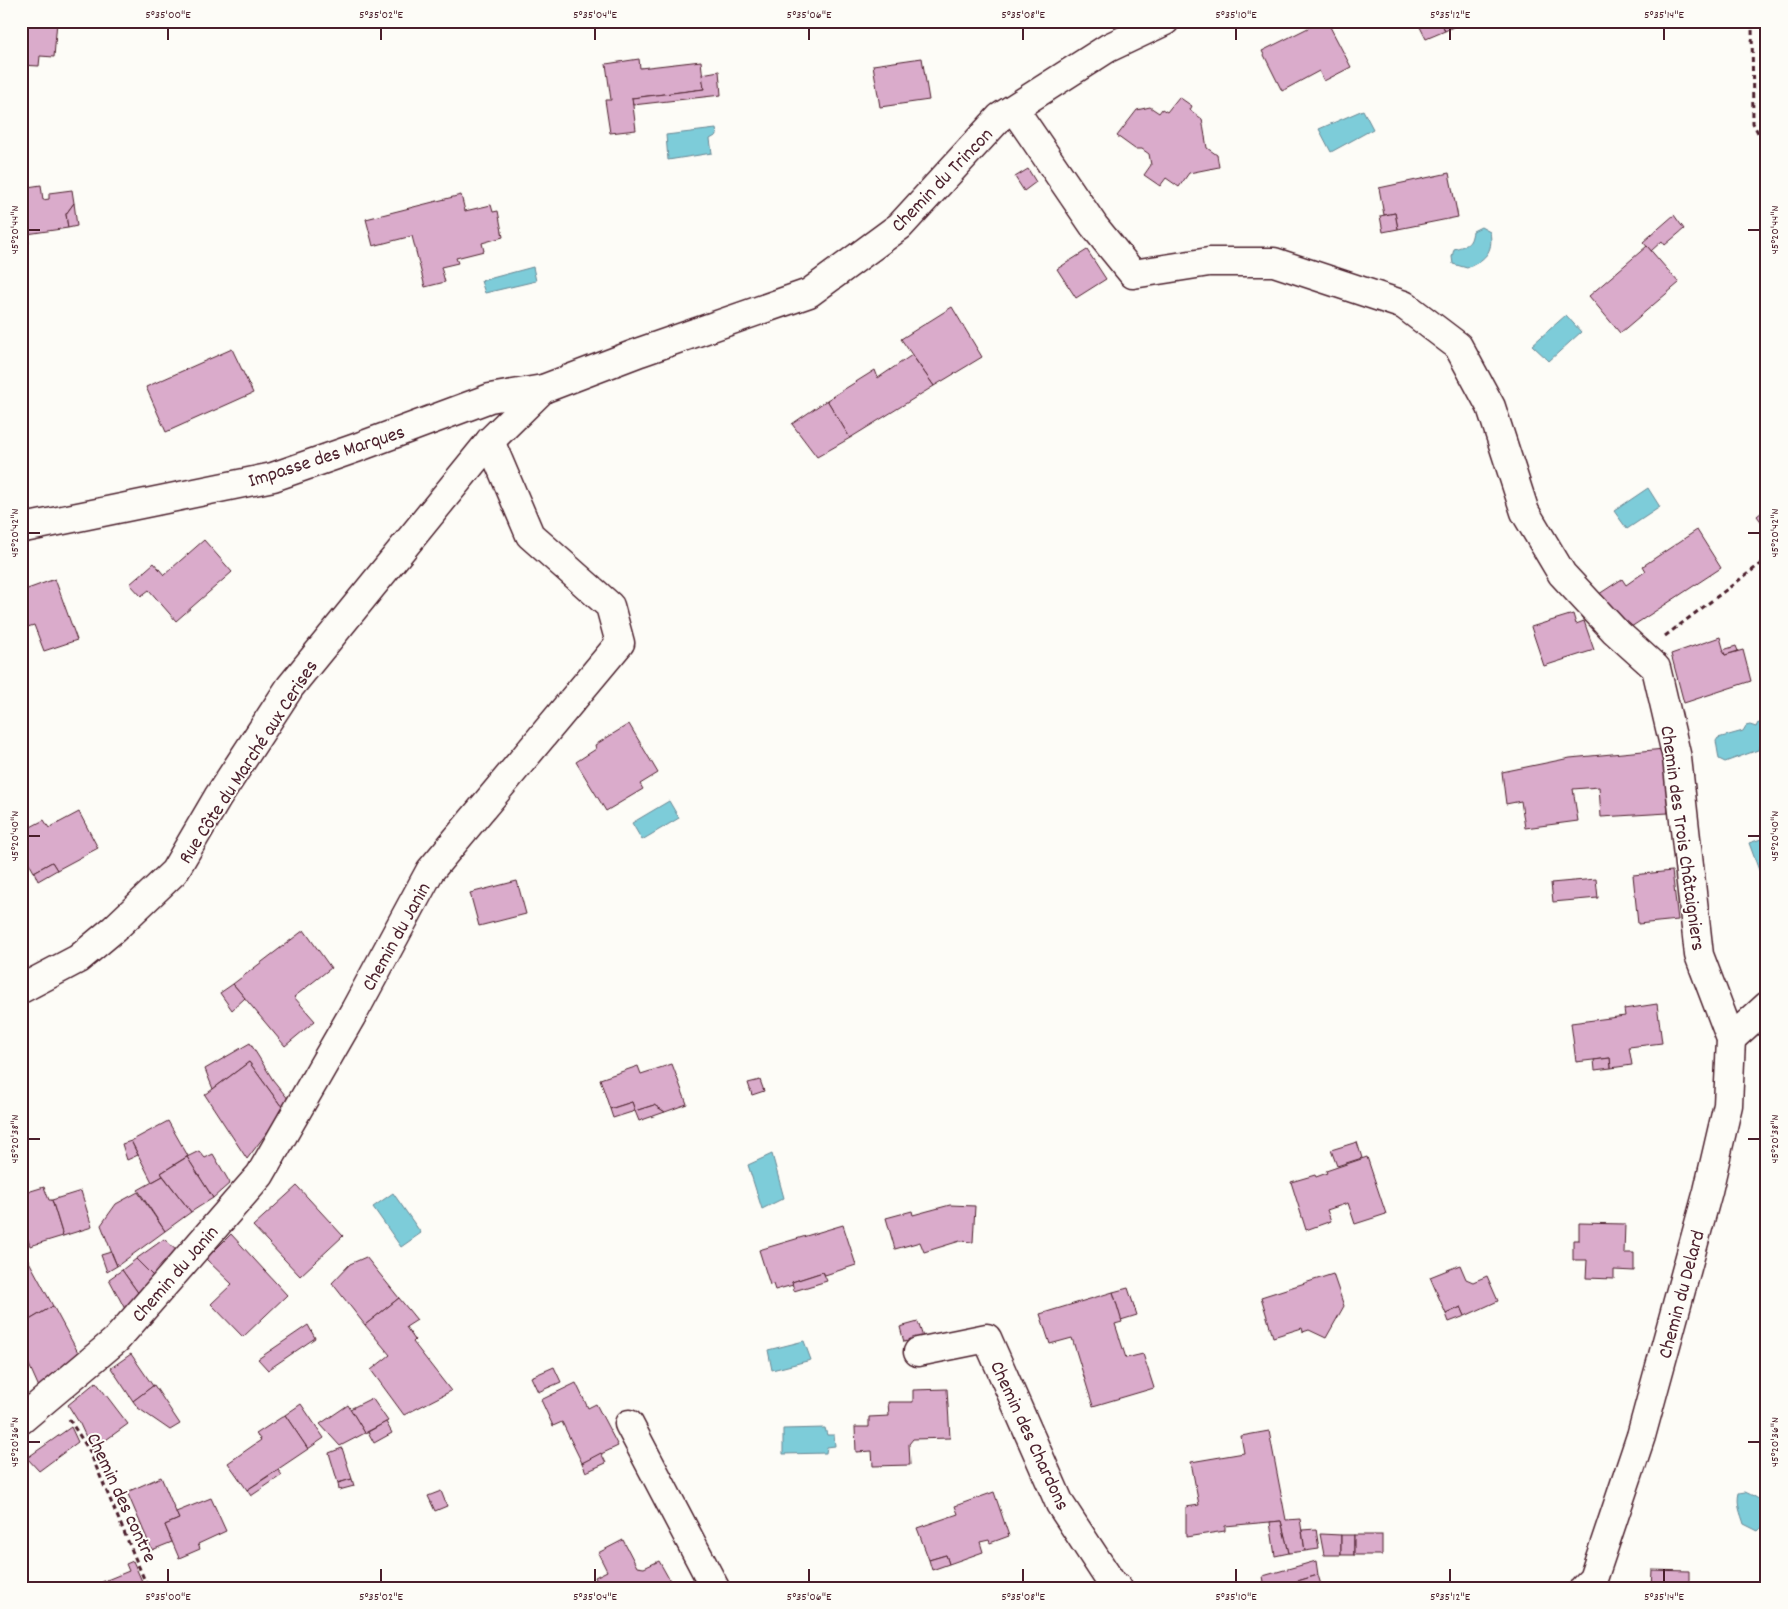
<svg xmlns="http://www.w3.org/2000/svg" width="1788" height="1609" viewBox="0 0 1788 1609" font-family="Dekko,sans-serif">
	<rect width="100%" height="100%" fill="#fdfcf7"/>
	<filter id="ink" filterUnits="userSpaceOnUse"><feTurbulence type="fractalNoise" baseFrequency=".02" numOctaves="2"/><feDisplacementMap in="SourceGraphic" scale="10" xChannelSelector="R" yChannelSelector="G"/><feConvolveMatrix kernelMatrix="1 2 1 2 8 2 1 2 1" color-interpolation-filters="sRGB"/></filter>
	<g filter="url(#ink)">
		<g fill="#7dccd9" stroke="#698793">
			<polygon points="1363,110 1373,129 1331,152 1319,129"/>
			<polygon points="716,129 717,135 710,139 712,153 668,160 666,135"/>
			<path d="M 1481,227 L 1490,232 C 1494,253 1484,260 1467,268 L 1453,264 L 1452,257 L 1454,249 C 1467,245 1471,246 1473,231 Z"/>
			<polygon points="533,267 536,281 485,293 481,281"/>
			<polygon points="1566,315 1581,332 1549,361 1532,345"/>
			<polygon points="1648,488 1660,507 1627,529 1614,511"/>
			<polygon points="1758,723 1763,725 1761,731 1765,737 1758,750 1725,762 1719,759 1716,741 1718,738 1743,731 1746,726 1750,725 1756,727"/>
			<polygon points="669,801 679,818 642,840 632,823"/>
			<polygon points="1767,837 1767,892 1749,843"/>
			<polygon points="772,1154 784,1198 762,1209 748,1165"/>
			<polygon points="393,1193 421,1233 401,1247 373,1207"/>
			<polygon points="804,1341 811,1360 772,1370 768,1350"/>
			<polygon points="825,1428 827,1435 834,1435 835,1446 827,1447 826,1453 783,1454 783,1429"/>
			<path d="M 1745,1492 C 1761,1499 1767,1503 1767,1522 L 1758,1531 L 1744,1524 C 1741,1514 1736,1504 1739,1493 Z"/>
		</g>
		<g fill="#daabcb" stroke="#4a1f2b">
			<polygon points="21,21 57,21 54,57 40,56 39,66 21,65"/>
			<polygon points="1322,21 1327,21 1351,67 1324,81 1319,71 1282,91 1262,51"/>
			<polygon points="1417,21 1441,21 1445,31 1426,39"/>
			<polygon points="1441,21 1465,21 1445,31"/>
			<polygon points="922,58 929,100 880,107 873,65"/>
			<polygon points="639,59 640,68 701,61 704,89 632,98 636,130 610,133 605,100 611,100 606,64"/>
			<polygon points="719,71 721,95 633,105 632,98 704,89 702,74"/>
			<polygon points="1179,97 1192,106 1190,110 1202,119 1207,148 1217,155 1219,167 1189,173 1179,187 1166,178 1160,186 1144,175 1151,165 1149,154 1142,149 1135,149 1117,136 1137,110 1150,107 1159,113 1162,109 1167,112"/>
			<polygon points="1028,169 1036,182 1024,191 1015,177"/>
			<polygon points="1449,173 1458,217 1398,229 1395,213 1384,215 1379,188"/>
			<polygon points="41,185 43,200 49,199 49,193 72,190 74,203 66,214 68,228 27,234 29,243 21,244 21,188"/>
			<polygon points="461,195 465,211 491,205 493,212 498,211 503,237 482,243 484,251 456,258 458,263 441,267 445,282 425,287 412,236 373,246 366,219"/>
			<polygon points="74,203 77,226 68,228 66,214"/>
			<polygon points="1395,213 1398,229 1383,232 1380,216"/>
			<polygon points="1674,215 1684,229 1665,245 1662,241 1651,251 1643,242"/>
			<polygon points="1647,246 1679,283 1620,333 1589,296"/>
			<polygon points="1087,250 1106,279 1076,298 1057,269"/>
			<polygon points="952,307 982,357 934,386 901,339"/>
			<polygon points="232,349 253,393 166,432 146,387"/>
			<polygon points="912,355 934,386 850,438 827,400 875,370 878,378"/>
			<polygon points="827,400 850,438 817,457 792,424"/>
			<polygon points="1767,508 1767,527 1766,528 1757,516"/>
			<polygon points="1697,530 1721,568 1628,629 1596,596 1622,579 1626,585 1646,571 1643,566"/>
			<polygon points="204,540 232,572 176,621 149,590 141,596 130,584 154,563 164,575"/>
			<polygon points="55,579 77,640 44,651 34,625 21,629 21,590 22,591"/>
			<polygon points="1573,614 1576,624 1584,621 1594,650 1544,666 1531,627"/>
			<polygon points="1720,637 1725,655 1743,650 1751,681 1684,703 1671,654"/>
			<polygon points="1736,646 1738,651 1725,655 1723,650"/>
			<polygon points="629,724 658,773 640,784 643,789 606,811 576,762 596,749 595,745"/>
			<polygon points="1664,749 1668,813 1601,817 1599,787 1573,789 1578,821 1525,828 1521,801 1506,804 1502,772 1570,758"/>
			<polygon points="79,812 98,848 57,870 52,862 34,872 21,849 21,832 44,820 49,828"/>
			<polygon points="52,862 57,870 38,881 34,872"/>
			<polygon points="1672,871 1678,920 1638,924 1633,875"/>
			<polygon points="1596,879 1598,898 1553,902 1551,883"/>
			<polygon points="517,881 526,914 479,926 470,893"/>
			<polygon points="304,930 331,968 294,997 315,1021 285,1046 233,984"/>
			<polygon points="233,984 245,998 232,1010 220,993"/>
			<polygon points="1657,1004 1662,1043 1629,1047 1632,1065 1611,1068 1610,1058 1576,1062 1571,1023 1625,1016 1624,1009"/>
			<polygon points="250,1043 273,1080 289,1100 284,1110 249,1062 213,1089 205,1069"/>
			<polygon points="1610,1058 1611,1068 1595,1070 1594,1060"/>
			<polygon points="249,1062 284,1110 247,1159 205,1095"/>
			<polygon points="672,1064 687,1104 665,1112 654,1105 635,1111 632,1102 610,1109 600,1079 638,1066 641,1074"/>
			<polygon points="760,1080 764,1091 752,1095 748,1083"/>
			<polygon points="632,1102 635,1111 613,1118 610,1109"/>
			<polygon points="654,1105 665,1112 639,1121 635,1111"/>
			<polygon points="168,1121 188,1156 161,1173 163,1176 152,1182 131,1141"/>
			<polygon points="131,1141 138,1155 127,1160 122,1144"/>
			<polygon points="1357,1142 1362,1158 1337,1166 1331,1150"/>
			<polygon points="199,1151 205,1158 213,1154 230,1183 213,1198 187,1157"/>
			<polygon points="187,1157 213,1198 191,1212 161,1173"/>
			<polygon points="1367,1157 1386,1214 1355,1224 1348,1203 1327,1210 1331,1221 1306,1230 1291,1182 1315,1175 1316,1177 1327,1173 1326,1171"/>
			<polygon points="163,1176 191,1212 165,1231 138,1190"/>
			<polygon points="297,1186 343,1236 300,1276 253,1226"/>
			<polygon points="44,1187 49,1200 52,1200 63,1236 30,1246 21,1219 21,1194"/>
			<polygon points="81,1191 92,1227 63,1236 52,1200"/>
			<polygon points="138,1192 165,1231 117,1266 101,1225 116,1204"/>
			<polygon points="950,1205 975,1206 973,1242 960,1241 924,1252 920,1242 895,1249 886,1218 912,1211 913,1215"/>
			<polygon points="1579,1223 1625,1224 1624,1253 1634,1253 1634,1271 1614,1270 1614,1279 1586,1278 1587,1260 1573,1260 1573,1240 1579,1240"/>
			<polygon points="843,1225 856,1265 825,1275 823,1272 792,1282 793,1285 775,1290 773,1284 770,1285 759,1250"/>
			<polygon points="231,1234 287,1295 243,1337 211,1304 232,1284 206,1259"/>
			<polygon points="164,1239 179,1253 155,1278 136,1259"/>
			<polygon points="21,1251 26,1256 53,1306 21,1325"/>
			<polygon points="111,1252 117,1266 107,1272 101,1255"/>
			<polygon points="366,1257 399,1298 365,1325 332,1283 350,1264"/>
			<polygon points="136,1259 155,1278 139,1294 122,1270"/>
			<polygon points="1460,1265 1466,1279 1473,1282 1487,1276 1498,1301 1465,1316 1461,1307 1446,1314 1430,1277"/>
			<polygon points="122,1270 139,1294 125,1309 109,1279"/>
			<polygon points="823,1272 827,1281 794,1291 792,1282"/>
			<polygon points="1333,1274 1344,1306 1326,1338 1309,1330 1303,1332 1302,1328 1273,1337 1261,1297"/>
			<polygon points="1128,1288 1137,1315 1121,1320 1113,1292"/>
			<polygon points="1113,1292 1122,1322 1115,1324 1126,1358 1143,1354 1154,1388 1093,1406 1072,1338 1050,1344 1040,1314"/>
			<polygon points="399,1298 417,1320 406,1327 415,1340 413,1342 451,1391 404,1415 371,1370 390,1355 365,1325"/>
			<polygon points="53,1306 80,1356 42,1394 21,1347 21,1325"/>
			<polygon points="1461,1307 1465,1316 1449,1322 1446,1314"/>
			<polygon points="918,1322 923,1337 904,1342 900,1327"/>
			<polygon points="308,1325 315,1338 268,1370 258,1359"/>
			<polygon points="131,1354 153,1386 133,1401 111,1368"/>
			<polygon points="554,1367 561,1382 538,1392 531,1377"/>
			<polygon points="96,1382 128,1424 92,1450 80,1424 68,1405"/>
			<polygon points="576,1383 588,1408 596,1404 618,1446 582,1463 562,1422 553,1426 541,1400"/>
			<polygon points="154,1385 180,1424 170,1430 138,1408 133,1401"/>
			<polygon points="947,1389 950,1438 913,1439 909,1444 910,1465 873,1466 872,1451 856,1452 855,1427 869,1427 869,1417 889,1416 888,1402 913,1402 913,1390"/>
			<polygon points="372,1398 388,1421 365,1433 350,1409"/>
			<polygon points="301,1404 324,1438 308,1449 285,1415"/>
			<polygon points="348,1405 365,1433 340,1446 320,1424"/>
			<polygon points="285,1415 308,1449 247,1490 228,1463 261,1440 256,1434"/>
			<polygon points="386,1422 392,1433 374,1443 368,1432"/>
			<polygon points="71,1427 78,1442 39,1471 27,1458"/>
			<polygon points="1269,1431 1286,1520 1300,1519 1305,1551 1289,1553 1281,1521 1225,1526 1225,1531 1186,1537 1186,1507 1199,1505 1191,1462 1244,1453 1241,1436"/>
			<polygon points="342,1448 352,1479 338,1483 329,1453"/>
			<polygon points="601,1453 606,1463 586,1472 582,1463"/>
			<polygon points="278,1470 282,1475 251,1496 247,1490"/>
			<polygon points="161,1477 179,1519 165,1525 172,1542 152,1550 127,1492"/>
			<polygon points="352,1479 354,1486 339,1490 338,1483"/>
			<polygon points="441,1491 447,1506 435,1511 428,1496"/>
			<polygon points="994,1492 1009,1536 990,1543 989,1540 980,1542 983,1552 949,1564 946,1555 929,1560 917,1528 958,1514 955,1506"/>
			<polygon points="211,1498 226,1531 198,1544 200,1549 179,1558 165,1525 179,1519 176,1512"/>
			<polygon points="1281,1521 1289,1553 1275,1556 1270,1522"/>
			<polygon points="1316,1529 1319,1549 1305,1551 1302,1530"/>
			<polygon points="1320,1534 1341,1535 1341,1555 1324,1555"/>
			<rect x="1341" y="1535" width="13" height="20"/>
			<rect x="1354" y="1535" width="28" height="20"/>
			<polygon points="623,1540 637,1567 644,1568 659,1561 673,1586 600,1588 595,1577 607,1571 598,1553"/>
			<polygon points="946,1555 949,1564 932,1570 929,1560"/>
			<polygon points="133,1561 145,1588 105,1588 102,1582 129,1571 126,1564"/>
			<polygon points="1316,1561 1318,1575 1274,1588 1265,1588 1263,1576"/>
			<polygon points="1652,1570 1689,1571 1689,1588 1651,1588"/>
			<polygon points="1318,1575 1322,1588 1274,1588"/>
		</g>
		<g fill="none" stroke-linecap="round" stroke-linejoin="round">
			<g stroke="#4a1f2b" stroke-width="31">
				<g id="minor">
					<polyline points="1014,109 1094,226 1133,274 1209,262 1274,262 1404,305 1458,346 1491,407 1525,512 1562,574 1614,630 1656,668 1677,758 1699,955 1731,1039 1728,1105 1708,1191 1641,1436 1593,1579 1584,1588"/>
					<polyline points="21,522 24,528 273,477 356,448 490,398 543,389"/>
					<polyline points="1731,1039 1767,1006"/>
					<polyline points="918,1352 987,1338 1060,1504 1113,1585 1118,1588"/>
					<polyline points="21,1420 116,1340 260,1175 355,1010 430,871 620,643 610,606 530,535 490,441"/>
					<polyline points="629,1424 715,1588"/>
				</g>
			</g>
			<g stroke="#4a1f2b" stroke-width="31">
				<polyline id="tertiary" points="21,989 78,959 114,929 174,872 218,797 290,687 490,441 543,389 640,352 809,293 900,226 1000,117 1108,48 1165,21"/>
			</g>
			<g stroke="#4a1f2b" stroke-width="3" stroke-dasharray="5 4" stroke-linecap="butt">
				<polyline points="1752,21 1753,123 1767,150"/>
				<polyline points="1665,636 1767,559"/>
				<polyline points="69,1419 89,1450 148,1588"/>
			</g>
			<use href="#minor" stroke="#fdfcf7" stroke-width="28"/>
			<use href="#tertiary" stroke="#fdfcf7" stroke-width="28"/>
		</g>
	</g>
	<path fill="none" stroke="#4a1f2b" stroke-width="2" d="M 168,28 L 168,40M 381,28 L 381,40M 595,28 L 595,40M 809,28 L 809,40M 1023,28 L 1023,40M 1236,28 L 1236,40M 1450,28 L 1450,40M 1664,28 L 1664,40M 28,230 L 40,230M 1748,230 L 1760,230M 28,533 L 40,533M 1748,533 L 1760,533M 28,836 L 40,836M 1748,836 L 1760,836M 28,1139 L 40,1139M 1748,1139 L 1760,1139M 28,1442 L 40,1442M 1748,1442 L 1760,1442M 168,1569 L 168,1582M 381,1569 L 381,1582M 595,1569 L 595,1582M 809,1569 L 809,1582M 1023,1569 L 1023,1582M 1236,1569 L 1236,1582M 1450,1569 L 1450,1582M 1664,1569 L 1664,1582"/>
	<g text-anchor="middle" stroke-width="4" stroke-linejoin="round" paint-order="stroke">
		<g font-size="20" fill="#4a1f2b" stroke="#fdfcf7">
			<text transform="translate(941 179) rotate(-46)" y="7">Chemin du Trincon</text>
			<text transform="translate(326 455) rotate(-18)" y="7">Impasse des Marques</text>
			<text transform="translate(247 761) rotate(-57)" y="7">Rue Côte du Marché aux Cerises</text>
			<text transform="translate(1684 838) rotate(82)" y="7">Chemin des Trois Châtaigniers</text>
			<text transform="translate(395 936) rotate(-61)" y="7">Chemin du Janin</text>
			<text transform="translate(174 1273) rotate(-49)" y="7">Chemin du Janin</text>
			<text transform="translate(1680 1294) rotate(-75)" y="7">Chemin du Delard</text>
			<text transform="translate(1031 1435) rotate(65)" y="7">Chemin des Chardons</text>
			<text transform="translate(123 1497) rotate(65)" y="7">Chemin des contre</text>
		</g>
	</g>
	<rect width="1788" height="1609" fill="none" stroke="#fdfcf7" stroke-width="55"/>
	<rect x="28" y="28" width="1732" height="1554" fill="none" stroke="#4a1f2b" stroke-width="2"/>
	<g font-size="12" text-anchor="middle" fill="#4a1f2b">
		<text x="168" y="18">5°35'00"E</text>
		<text x="381" y="18">5°35'02"E</text>
		<text x="595" y="18">5°35'04"E</text>
		<text x="809" y="18">5°35'06"E</text>
		<text x="1023" y="18">5°35'08"E</text>
		<text x="1236" y="18">5°35'10"E</text>
		<text x="1450" y="18">5°35'12"E</text>
		<text x="1664" y="18">5°35'14"E</text>
		<text transform="translate(14 230) rotate(-90)" y="4">45°20'44"N</text>
		<text transform="translate(1774 230) rotate(-90)" y="4">45°20'44"N</text>
		<text transform="translate(14 533) rotate(-90)" y="4">45°20'42"N</text>
		<text transform="translate(1774 533) rotate(-90)" y="4">45°20'42"N</text>
		<text transform="translate(14 836) rotate(-90)" y="4">45°20'40"N</text>
		<text transform="translate(1774 836) rotate(-90)" y="4">45°20'40"N</text>
		<text transform="translate(14 1139) rotate(-90)" y="4">45°20'38"N</text>
		<text transform="translate(1774 1139) rotate(-90)" y="4">45°20'38"N</text>
		<text transform="translate(14 1442) rotate(-90)" y="4">45°20'36"N</text>
		<text transform="translate(1774 1442) rotate(-90)" y="4">45°20'36"N</text>
		<text x="168" y="1600">5°35'00"E</text>
		<text x="381" y="1600">5°35'02"E</text>
		<text x="595" y="1600">5°35'04"E</text>
		<text x="809" y="1600">5°35'06"E</text>
		<text x="1023" y="1600">5°35'08"E</text>
		<text x="1236" y="1600">5°35'10"E</text>
		<text x="1450" y="1600">5°35'12"E</text>
		<text x="1664" y="1600">5°35'14"E</text>
	</g>
</svg>
